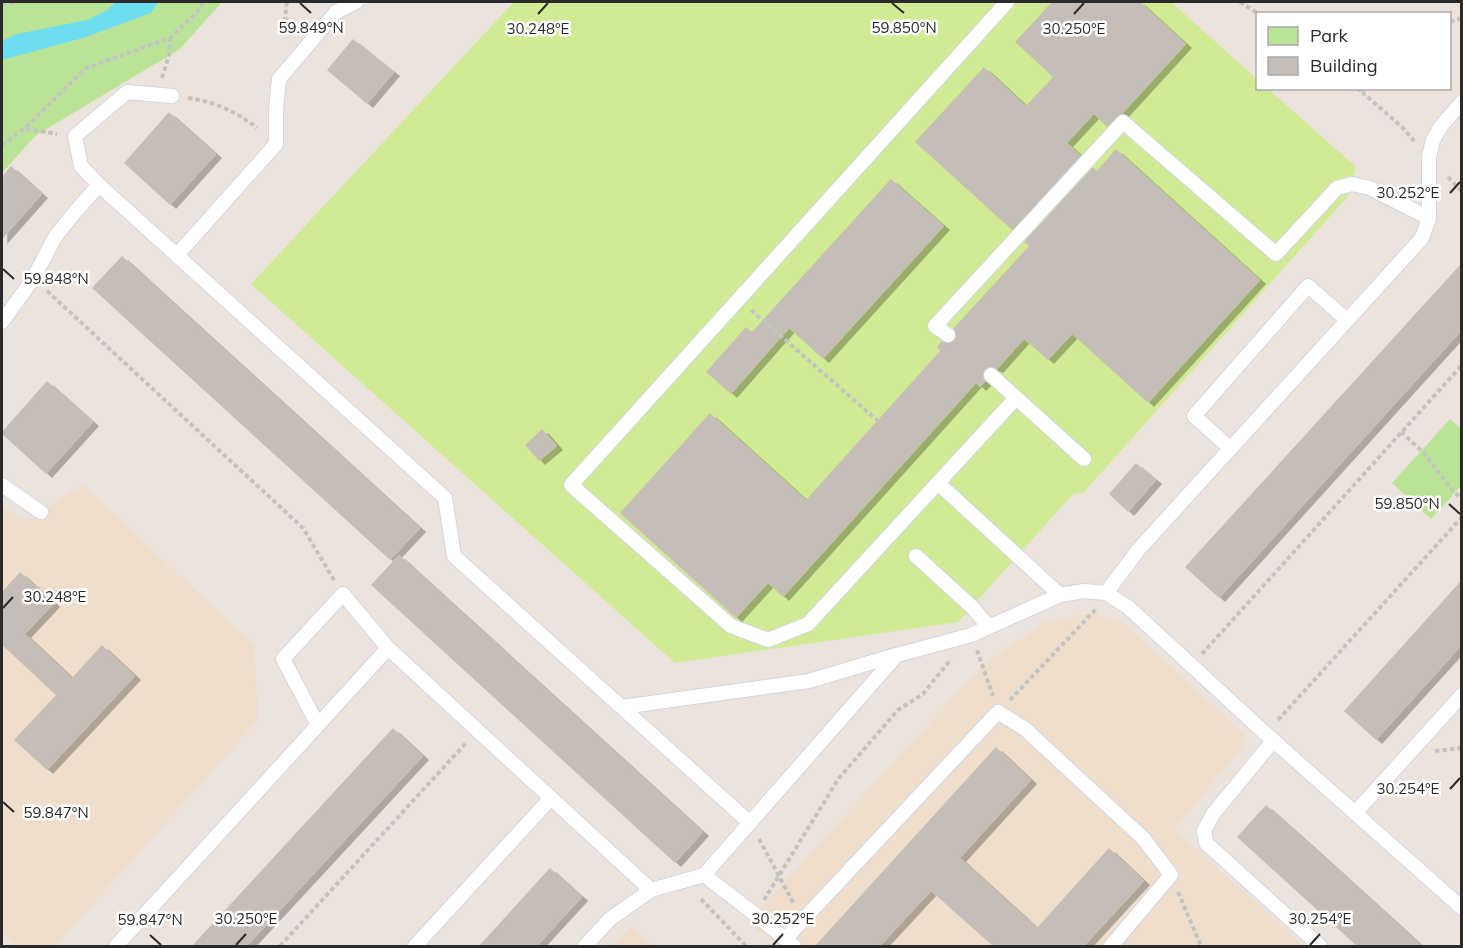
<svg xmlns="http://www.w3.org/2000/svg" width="1463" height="948" viewBox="0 0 1463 948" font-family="Mulish,sans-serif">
	<defs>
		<filter id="shadow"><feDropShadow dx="6" dy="4" stdDeviation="0" flood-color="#0004"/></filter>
	</defs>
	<rect width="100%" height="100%" fill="#ece3dc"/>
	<g fill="#eedecb">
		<polygon points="83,485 254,645 258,720 55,946 16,946 2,934 2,507 26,521"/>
		<polygon points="1094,613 1124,624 1245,735 1242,748 1174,829 1304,946 776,946 748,922 983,665 1045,622"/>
		<polygon points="631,926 653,946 613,946"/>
	</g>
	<g fill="#bbe398">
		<polygon points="2,2 222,2 180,49 35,136 2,173"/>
		<polygon points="1450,419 1461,429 1461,486 1431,519 1392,483"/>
	</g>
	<polygon fill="#d0eb93" points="514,2 1171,2 1257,79 1258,88 1268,89 1356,167 1348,196 1084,492 1073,494 958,622 675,663 251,284"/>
	<polygon fill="#6eddef" points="116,2 158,2 151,13 83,38 2,60 2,41 17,34 87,20 106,11"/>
	<g fill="#c4bdb8" stroke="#c7bfb5" stroke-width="1.5" filter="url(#shadow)">
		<polygon points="1053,2 1139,2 1185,44 1122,113 1116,116 1107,126 1094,113 1066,143 1080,156 1012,229 916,142 984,68 1026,107 1054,77 1016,42"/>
		<polygon points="353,40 393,72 367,103 328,70"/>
		<polygon points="169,113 215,154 170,204 125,163"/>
		<polygon points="1116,150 1259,280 1148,402 1072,333 1048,359 1024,338 997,368 992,366 985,369 982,374 985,381 980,386 976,382 783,596 768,582 736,617 621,513 710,414 806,501 941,351 938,347 942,342 948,344 955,341 957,335 954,329 1030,246 1025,242 1093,168 1097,172"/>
		<polygon points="11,167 41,194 2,238 2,178"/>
		<polygon points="891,180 943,226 823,358 789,327 731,393 707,372 746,328 752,333"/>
		<polygon points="122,257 419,528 390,559 93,288"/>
		<polygon points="1461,265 1461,330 1219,597 1186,567"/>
		<polygon points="47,382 92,422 46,473 2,433"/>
		<polygon points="542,430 556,446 539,460 526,445"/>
		<polygon points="1136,464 1155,480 1128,511 1110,494"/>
		<polygon points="399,556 702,832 675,862 372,585"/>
		<polygon points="20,573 53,603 24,634 72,679 102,646 134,676 47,769 15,740 57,695 2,644 2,593"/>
		<polygon points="1461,582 1461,645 1376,739 1345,711"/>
		<polygon points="393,729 422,756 246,946 193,946"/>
		<polygon points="996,748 1030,780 959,858 1037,929 1109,849 1143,881 1083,946 994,946 931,890 879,946 816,946"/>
		<polygon points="1266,806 1302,838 1421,946 1358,946 1238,837"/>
		<polygon points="550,869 581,897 536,946 480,946"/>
	</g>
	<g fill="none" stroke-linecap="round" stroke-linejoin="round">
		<g stroke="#d1d6e3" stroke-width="16">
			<g id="lane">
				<polyline points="1007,2 571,485 731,626 768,640 808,624 1016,398"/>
				<polyline points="1462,102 1441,126 1433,140 1429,157 1429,218 1422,238 1139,549 1106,593 1128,607 1266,734 1462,908"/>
				<polyline points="99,185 81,166 75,136 127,92 172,96"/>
				<polyline points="177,255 276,144 276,109 279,79 336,12 356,2"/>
				<polyline points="2,322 33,279 55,237 75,212 99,185 445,498 454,556 750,823"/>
				<polyline points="948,335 935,326 1123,122 1276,254 1337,188 1352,184 1370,188 1429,218"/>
				<polyline points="991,375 1084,459"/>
				<polyline points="1230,448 1194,416 1308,286 1347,320"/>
				<polyline points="938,483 1060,595"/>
				<polyline points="2,485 41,512"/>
				<polyline points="916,556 972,607 989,627"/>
				<polyline points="622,707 809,681 896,655"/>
				<polyline points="318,725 388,648"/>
				<polyline points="1273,741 1213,814 1204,831 1206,843 1320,946"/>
				<polyline points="1355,813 1462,695"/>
				<polyline points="704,875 756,915 794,946"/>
				<polyline points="785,939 998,712 1025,729 1144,839 1171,875 1111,946"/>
				<polyline points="116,946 318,725 283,659 343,594 388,648 651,890"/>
				<polyline points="415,946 551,798"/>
				<polyline points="585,946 610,919 651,890 704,875 897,655 971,635 1060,595 1084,591 1106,593"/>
			</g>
		</g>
		<g stroke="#c3c3c3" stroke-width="4" stroke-dasharray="4.5 3" stroke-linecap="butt">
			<polyline points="287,2 285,18 299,31"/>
			<polyline points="1240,2 1259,14"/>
			<polyline points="2,4 15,2"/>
			<polyline points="1450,22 1462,18"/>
			<polyline points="162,78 169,55 170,38"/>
			<polyline points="1358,88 1362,92 1365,88"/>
			<polyline points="1362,92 1404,129 1414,141"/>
			<path d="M 188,98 C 213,101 237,112 257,128"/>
			<polyline points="26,129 57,134"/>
			<polyline points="2,145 25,128 86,68 170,38 198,11 203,2"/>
			<polyline points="1448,177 1462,192"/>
			<polyline points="47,291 303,528 334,580"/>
			<polyline points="751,310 878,421"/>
			<polyline points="1401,432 1424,453 1453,491 1462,499"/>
			<polyline points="977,650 993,696"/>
			<polyline points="1202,654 1462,365"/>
			<polyline points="1010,700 1096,609"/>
			<polyline points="1278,720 1462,517"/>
			<polyline points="1435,751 1462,748"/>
			<polyline points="759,839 794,904"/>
			<polyline points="1178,892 1201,946"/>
			<polyline points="701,899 746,946"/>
			<polyline points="764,900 839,778 898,710 923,694 951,659"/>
			<polyline points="280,946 466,743"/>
		</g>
		<use href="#lane" stroke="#fff" stroke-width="14"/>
	</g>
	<path fill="none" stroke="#2a2a2a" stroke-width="2" d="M 300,3 L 311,13M 892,3 L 904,13M 538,14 L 548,3M 1074,14 L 1084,3M 1450,193 L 1460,182M 3,269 L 14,279M 1449,504 L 1460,514M 3,608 L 13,597M 1450,789 L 1460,778M 3,802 L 14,812M 150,935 L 161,945M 236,945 L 246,934M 773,945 L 783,934M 1310,945 L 1320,934"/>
	<g font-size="15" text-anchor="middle" fill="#2a2a2a" stroke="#fff" stroke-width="5" stroke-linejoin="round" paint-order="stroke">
		<text x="311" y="33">59.849°N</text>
		<text x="904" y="33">59.850°N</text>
		<text x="538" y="34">30.248°E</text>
		<text x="1074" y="34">30.250°E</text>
		<text x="1408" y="198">30.252°E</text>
		<text x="56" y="284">59.848°N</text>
		<text x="1407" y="509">59.850°N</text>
		<text x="55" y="602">30.248°E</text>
		<text x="1408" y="794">30.254°E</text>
		<text x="56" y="818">59.847°N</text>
		<text x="246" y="924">30.250°E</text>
		<text x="783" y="924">30.252°E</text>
		<text x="1320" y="924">30.254°E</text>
		<text x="150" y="925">59.847°N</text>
	</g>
	<rect width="1463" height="948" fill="none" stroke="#2a2a2a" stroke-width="6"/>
	<rect x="1256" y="12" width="195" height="78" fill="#ffffff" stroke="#aaaaaa" stroke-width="1.5"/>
	<rect x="1268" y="27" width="30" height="18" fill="#bbe398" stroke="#aaaaaa" stroke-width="1.5"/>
	<text x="1310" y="42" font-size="18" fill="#2a2a2a">Park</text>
	<rect x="1268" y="57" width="30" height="18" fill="#c4bdb8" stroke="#aaaaaa" stroke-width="1.5"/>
	<text x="1310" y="72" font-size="18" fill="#2a2a2a">Building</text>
</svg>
